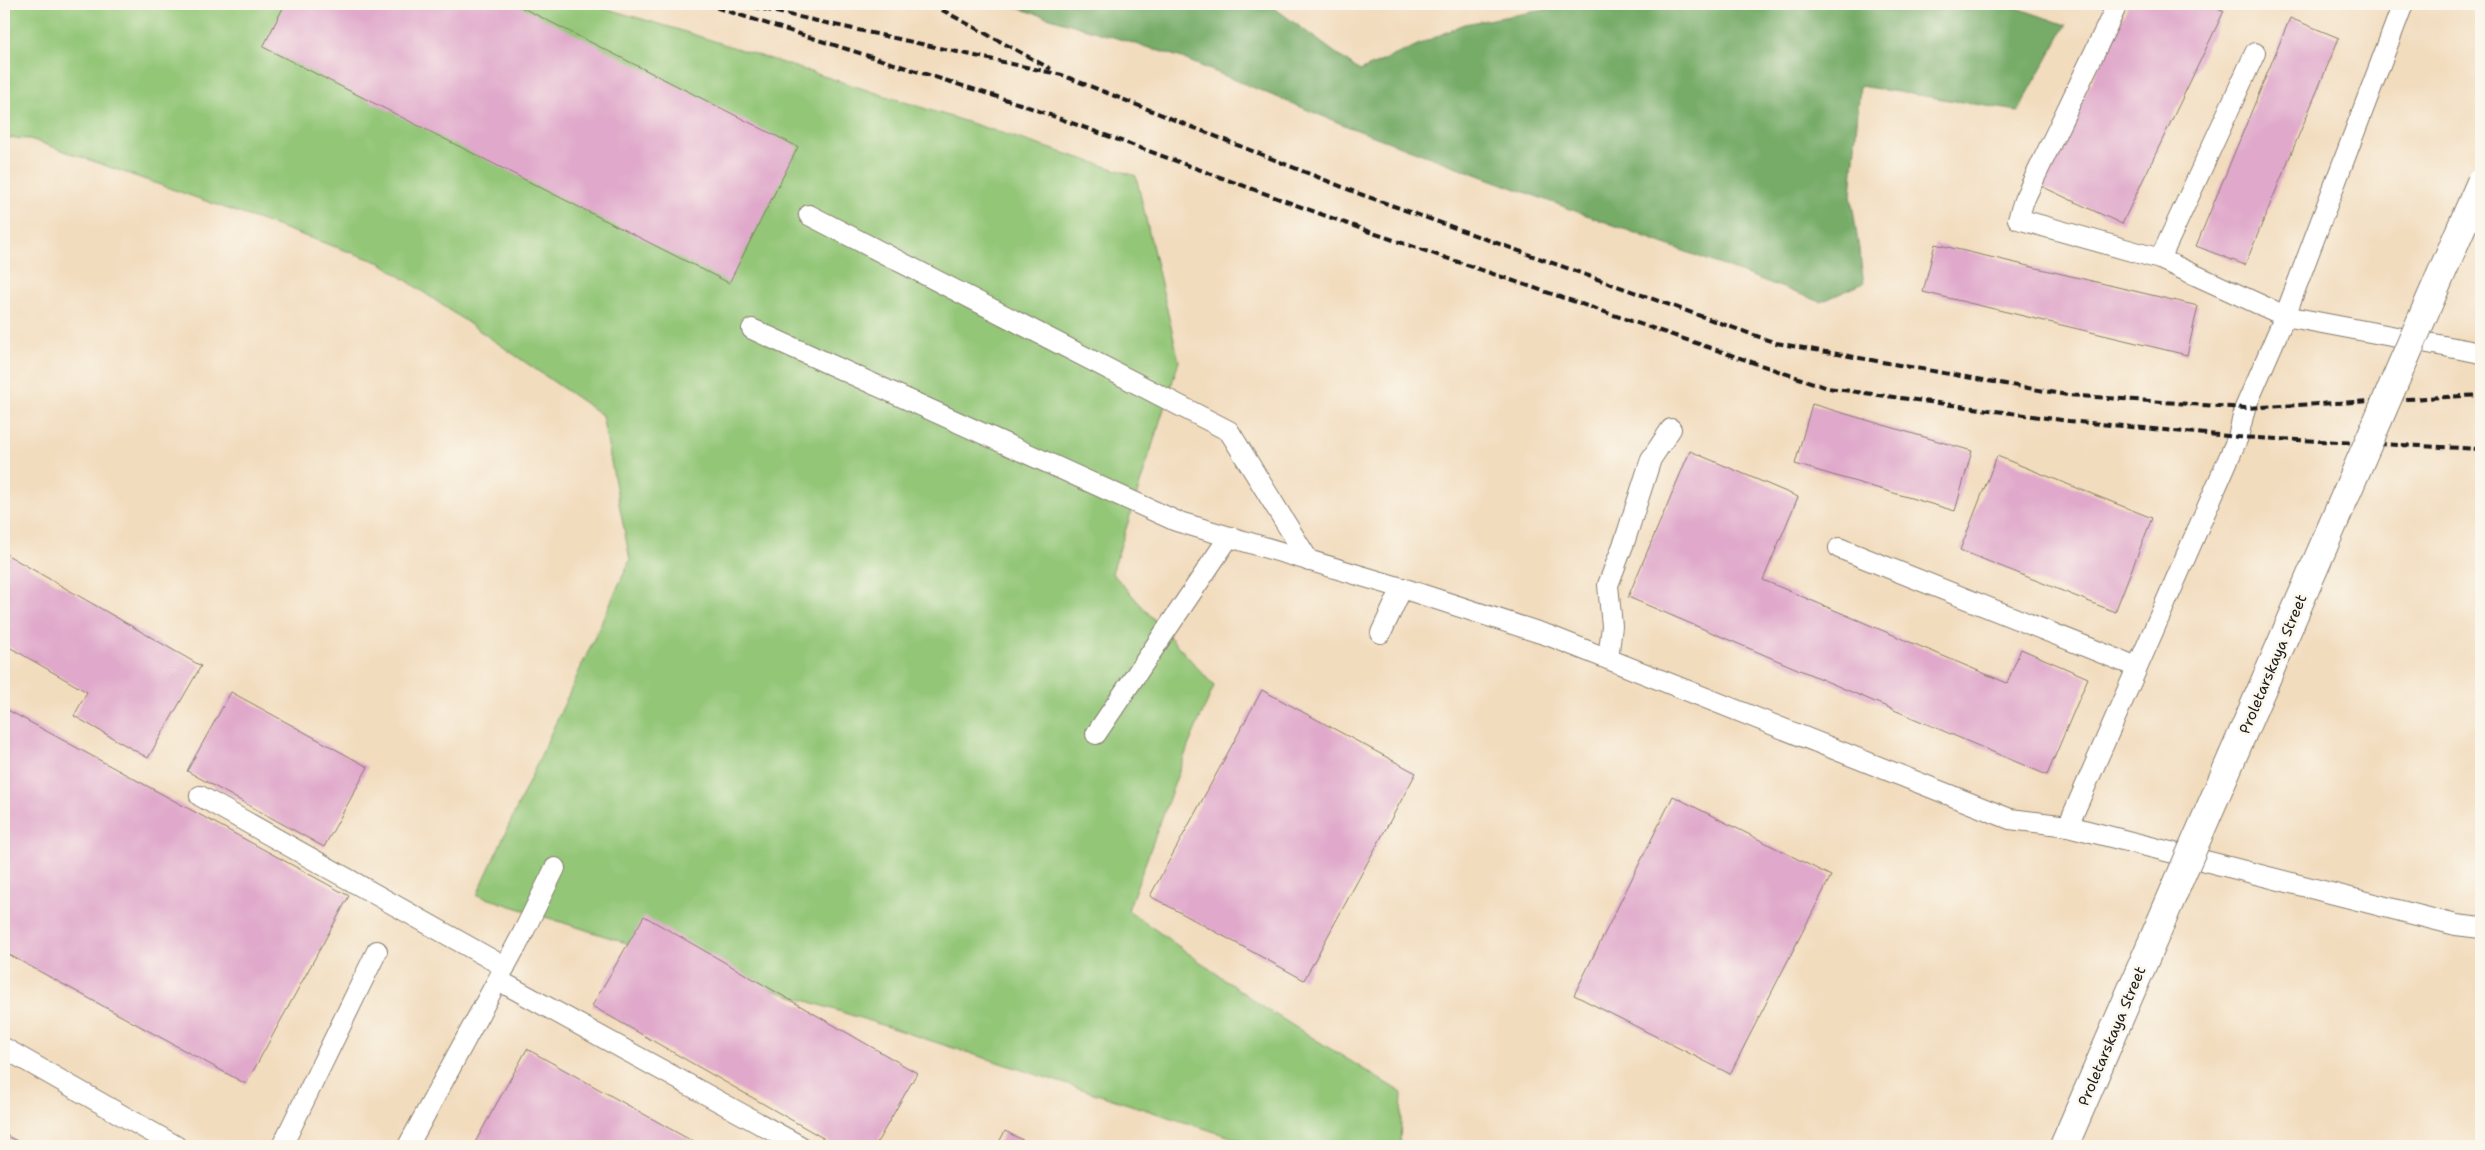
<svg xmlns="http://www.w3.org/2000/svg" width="2485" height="1150" viewBox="0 0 2485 1150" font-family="'Shantell Sans',sans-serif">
	<rect width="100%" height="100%" fill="#fbf7ec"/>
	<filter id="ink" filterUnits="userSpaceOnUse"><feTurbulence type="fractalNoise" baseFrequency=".02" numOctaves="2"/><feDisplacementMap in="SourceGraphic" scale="10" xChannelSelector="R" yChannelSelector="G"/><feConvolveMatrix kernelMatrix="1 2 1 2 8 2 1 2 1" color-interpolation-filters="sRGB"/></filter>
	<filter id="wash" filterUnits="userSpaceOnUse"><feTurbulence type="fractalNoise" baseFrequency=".0096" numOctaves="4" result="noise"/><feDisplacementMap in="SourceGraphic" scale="20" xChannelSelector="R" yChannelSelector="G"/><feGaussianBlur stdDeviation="1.12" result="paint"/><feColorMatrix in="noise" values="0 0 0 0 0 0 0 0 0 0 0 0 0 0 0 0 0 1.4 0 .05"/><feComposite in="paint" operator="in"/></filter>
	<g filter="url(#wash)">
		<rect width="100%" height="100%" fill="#f2dcbe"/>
		<polygon fill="#93c677" stroke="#58714a" points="4,4 590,4 673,28 1136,176 1179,361 1112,573 1214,686 1189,744 1128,910 1263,1007 1402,1093 1400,1146 1248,1146 1240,1140 477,895 630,560 602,415 381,263 30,139 4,138"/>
		<polygon fill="#76ab68" stroke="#496442" points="1004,4 1269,4 1360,71 1464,24 1578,4 2006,4 2066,25 2018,111 1860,86 1851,195 1864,283 1821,302 1349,127 1179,57"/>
		<g id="blocks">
			<g fill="#e0a9cb">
				<polygon points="285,4 515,4 798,147 729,283 263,47"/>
				<polygon points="2129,4 2209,4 2224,11 2122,224 2041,186"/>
				<polygon points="2290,18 2339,38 2245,265 2196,246"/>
				<polygon points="1935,244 2198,306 2187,355 1923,292"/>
				<polygon points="1812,404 1972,451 1955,511 1795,464"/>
				<polygon points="1690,451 1798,497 1763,580 2007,683 2021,649 2088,678 2047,775 1628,597"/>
				<polygon points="1997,456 2152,518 2115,612 1960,550"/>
				<polygon points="4,553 201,666 148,758 74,716 87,692 4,644"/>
				<polygon points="1262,690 1416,773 1304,980 1150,896"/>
				<polygon points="231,692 368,767 324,847 187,771"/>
				<polygon points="4,708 349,896 246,1084 4,952"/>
				<polygon points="1673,796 1831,876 1730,1074 1574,995"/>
				<polygon points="644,916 917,1073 875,1146 837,1146 592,1006"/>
				<polygon points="527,1049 701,1146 473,1146"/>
				<polygon points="1005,1131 1034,1146 997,1146"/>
				<polygon points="4,1134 26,1146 4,1146"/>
			</g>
		</g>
	</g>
	<g filter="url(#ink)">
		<use href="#blocks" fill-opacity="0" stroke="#877c6d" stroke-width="1"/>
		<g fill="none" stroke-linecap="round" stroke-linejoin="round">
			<g stroke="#877c6d" stroke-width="22">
				<g id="service">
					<polyline points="2116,7 2024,200 2018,219 2160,259 2285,316 2481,353"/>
					<polyline points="809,215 1229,431 1309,561"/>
					<polyline points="2160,259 2255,53"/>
					<polyline points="752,329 1176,521 1402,588 1550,636 2010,819 2068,826 2238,437 2245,408 2285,316 2403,4"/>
					<polyline points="1839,548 2137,667"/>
					<polyline points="1381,633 1402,588"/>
					<polyline points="1608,659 1612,626 1608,585 1625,540 1651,459 1671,429"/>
					<polyline points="1096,734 1229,537"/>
					<polyline points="200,796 505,967"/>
					<polyline points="2068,826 2456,925 2481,928"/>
					<polyline points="516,947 555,868"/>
					<polyline points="498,980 800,1146"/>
					<polyline points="4,1048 176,1146"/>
					<polyline points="282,1146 377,951"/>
					<polyline points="408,1146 522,935"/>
				</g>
			</g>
			<use href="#service" stroke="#fff" stroke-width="20"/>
			<g stroke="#1c1c1c" stroke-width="4" stroke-dasharray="8 4" stroke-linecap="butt">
				<polyline points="705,4 1020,104 1370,232 1828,388 2069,421 2238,437 2481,449"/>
				<polyline points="740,4 1062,75 1360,194 1776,343 2067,395 2245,408 2481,395"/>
				<polyline points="931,4 1051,69"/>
			</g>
			<g stroke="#877c6d" stroke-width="30" stroke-linecap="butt">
				<polyline id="tertiary-bridge" points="2064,1146 2481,182"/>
			</g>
			<use href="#tertiary-bridge" stroke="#fff" stroke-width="28"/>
		</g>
	</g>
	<g text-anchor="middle" stroke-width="5" stroke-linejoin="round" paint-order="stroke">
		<g font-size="15" fill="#1c1c1c" stroke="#fbf7ec">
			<text transform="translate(2273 664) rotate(-67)" y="5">Proletarskaya Street</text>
			<text transform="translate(2112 1036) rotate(-67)" y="5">Proletarskaya Street</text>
		</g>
	</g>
	<rect width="2485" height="1150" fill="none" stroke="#fbf7ec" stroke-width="20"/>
</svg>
